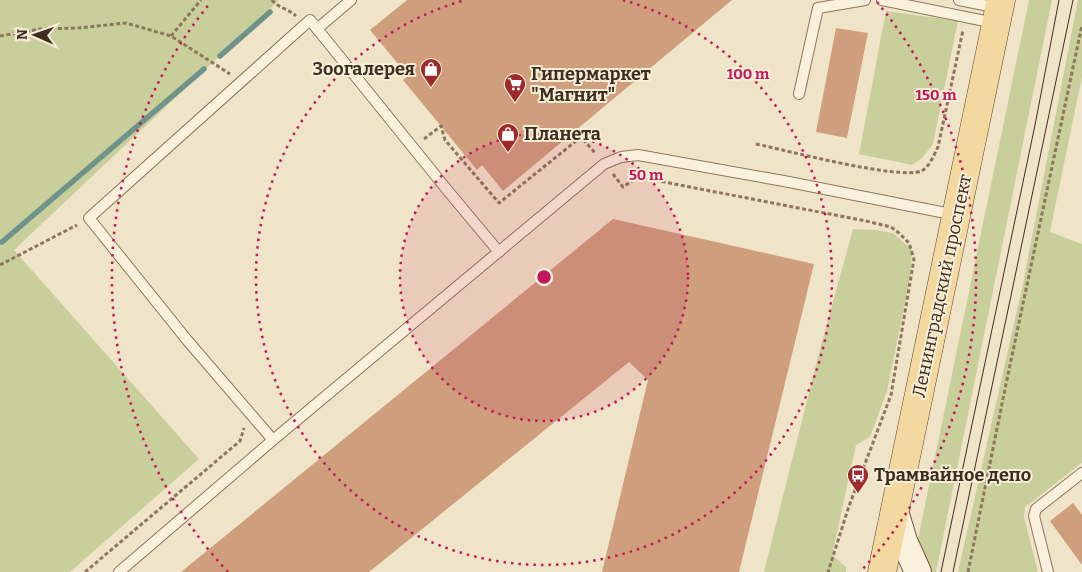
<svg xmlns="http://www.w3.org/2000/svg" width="1082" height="572" viewBox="0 0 1082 572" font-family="Bitter,serif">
	<rect width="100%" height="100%" fill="#f0e4c8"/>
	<g fill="#c9cf9b">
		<polygon points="0,0 279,0 14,250 199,459 70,572 0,572"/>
		<polygon points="1029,0 1052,0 936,572 930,572 916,549"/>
		<polygon points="1078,0 1082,0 1082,76 1050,232 1082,244 1082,463 1025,507 1024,517 1038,572 958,572 1022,288"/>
		<polygon points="886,11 958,21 933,144 922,158 912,165 859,154"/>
		<polygon points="853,229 876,230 893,233 912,250 910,279 887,391 870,437 856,445 832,555 846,567 846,572 764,572 819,353"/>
	</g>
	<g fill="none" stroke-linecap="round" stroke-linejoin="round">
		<g stroke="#6f938a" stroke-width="5.5">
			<polyline points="220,56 270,12"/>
			<polyline points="2,242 204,69"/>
		</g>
	</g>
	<g fill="#cf9f7d">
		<polygon points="407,0 732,0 503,191 482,165 477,170 403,80 408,76 370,30"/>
		<polygon points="836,28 868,33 847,138 816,132"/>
		<polygon points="613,219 814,264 739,572 602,572 648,380 629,362 369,572 181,572"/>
		<polygon points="1073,503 1082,515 1082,565 1050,521"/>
	</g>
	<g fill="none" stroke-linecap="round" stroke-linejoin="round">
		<g stroke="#8d765c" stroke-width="12">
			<g id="service">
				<polyline points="882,0 995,23"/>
				<polyline points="959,0 999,8"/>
				<polyline points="317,29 351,0"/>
				<polyline points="799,94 818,8 865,0"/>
				<polyline points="273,440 187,340 89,218 310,20 448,191 499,252"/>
				<polyline points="119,572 273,440 604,164 621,157 638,155 789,182 956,215"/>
				<polyline points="1048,572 1034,516 1036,509 1082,473"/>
			</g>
		</g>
		<g stroke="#6f573f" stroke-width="28">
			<polyline id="secondary" points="895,511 904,541 918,572"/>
		</g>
		<g stroke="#5b4430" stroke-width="29">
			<polyline id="primary" points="882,572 1001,0"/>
		</g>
		<g stroke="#8d765c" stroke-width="3" stroke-dasharray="4 2.5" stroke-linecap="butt">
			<path d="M 272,0 C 278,8 289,9 296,16"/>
			<polyline points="0,36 40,29 78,28 126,23 171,36 230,74"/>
			<polyline points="171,36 201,0"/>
			<polyline points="424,139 441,126 445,140 499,203 581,137 596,154"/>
			<path d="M 756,144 C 785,150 898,180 921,171 C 929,168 934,155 938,147 L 963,30"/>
			<polyline points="613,174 623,187 638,177 866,221 891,227 899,233 909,243 914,259 891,395 849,506 828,572"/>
			<polyline points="0,265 77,225"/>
			<polyline points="85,572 240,441 244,428"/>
			<polyline points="968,572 1006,384 1082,25"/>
		</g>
		<use href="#service" stroke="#faf1dc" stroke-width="10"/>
		<use href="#secondary" stroke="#faf1dc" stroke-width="26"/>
		<use href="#primary" stroke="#f3d9a0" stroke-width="28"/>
		<g stroke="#3d2e20" stroke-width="1">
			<polyline points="941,572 1035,125 1059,0"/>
			<polyline points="953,572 1073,0"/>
		</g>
	</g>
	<circle cx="544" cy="277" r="144" fill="#c2185b" fill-opacity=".12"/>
	<g fill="none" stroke="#c2185b" stroke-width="2.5" stroke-dasharray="2.5 5">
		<circle cx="544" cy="277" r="144"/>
		<path d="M623 0A288 288 0 1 1 465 0"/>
		<path d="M228 572A432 432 0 0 1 211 2M877 2A432 432 0 0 1 860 572"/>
	</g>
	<defs>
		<g id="shop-pin" transform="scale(1.125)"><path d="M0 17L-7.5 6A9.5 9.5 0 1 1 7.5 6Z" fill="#9e2a2b" stroke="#f7eed8"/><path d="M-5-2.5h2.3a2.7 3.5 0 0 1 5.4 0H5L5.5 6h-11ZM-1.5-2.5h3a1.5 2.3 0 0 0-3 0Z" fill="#fff"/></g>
		<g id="supermarket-pin" transform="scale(1.125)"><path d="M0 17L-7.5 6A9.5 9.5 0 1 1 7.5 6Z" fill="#9e2a2b" stroke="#f7eed8"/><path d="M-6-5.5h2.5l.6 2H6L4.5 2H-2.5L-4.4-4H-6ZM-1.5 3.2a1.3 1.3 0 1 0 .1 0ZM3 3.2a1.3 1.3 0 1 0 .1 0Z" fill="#fff"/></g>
		<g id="bus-pin" transform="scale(1.125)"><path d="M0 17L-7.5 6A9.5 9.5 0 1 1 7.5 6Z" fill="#9e2a2b" stroke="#f7eed8"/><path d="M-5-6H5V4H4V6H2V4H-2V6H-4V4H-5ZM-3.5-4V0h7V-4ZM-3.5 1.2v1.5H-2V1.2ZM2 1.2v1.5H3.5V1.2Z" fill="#fff"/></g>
	</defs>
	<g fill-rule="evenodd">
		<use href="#shop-pin" x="431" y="69"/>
		<use href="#supermarket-pin" x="515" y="84"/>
		<use href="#shop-pin" x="508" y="134"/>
		<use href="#bus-pin" x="858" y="475"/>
	</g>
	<g text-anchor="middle" stroke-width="4" stroke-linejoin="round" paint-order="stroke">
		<g font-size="18" font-weight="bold" fill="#3d2e20" stroke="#f7eed8" text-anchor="start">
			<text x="415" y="75" text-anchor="end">Зоогалерея</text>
			<text x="531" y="80">Гипермаркет<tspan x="531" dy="21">"Магнит"</tspan></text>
			<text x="524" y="140">Планета</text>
			<text x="874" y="481">Трамвайное депо</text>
		</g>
		<g font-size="18" fill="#3d2e20" stroke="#f7eed8">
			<text transform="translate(942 286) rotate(-78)" y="6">Ленинградский проспект</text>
		</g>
	</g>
	<circle cx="544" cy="277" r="8" fill="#c2185b" stroke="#f7eed8" stroke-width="2.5"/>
	<g font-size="15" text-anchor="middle" font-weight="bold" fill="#c2185b" stroke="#f7eed8" stroke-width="4" stroke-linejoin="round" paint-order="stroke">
		<text x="748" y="79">100 m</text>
		<text x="936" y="100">150 m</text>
		<text x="646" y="180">50 m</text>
	</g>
	<g transform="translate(35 35) rotate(272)" stroke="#f7eed8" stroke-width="4" paint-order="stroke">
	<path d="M0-4L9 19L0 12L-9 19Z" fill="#3d2e20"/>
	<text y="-8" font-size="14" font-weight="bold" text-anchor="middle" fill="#3d2e20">N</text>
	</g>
</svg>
